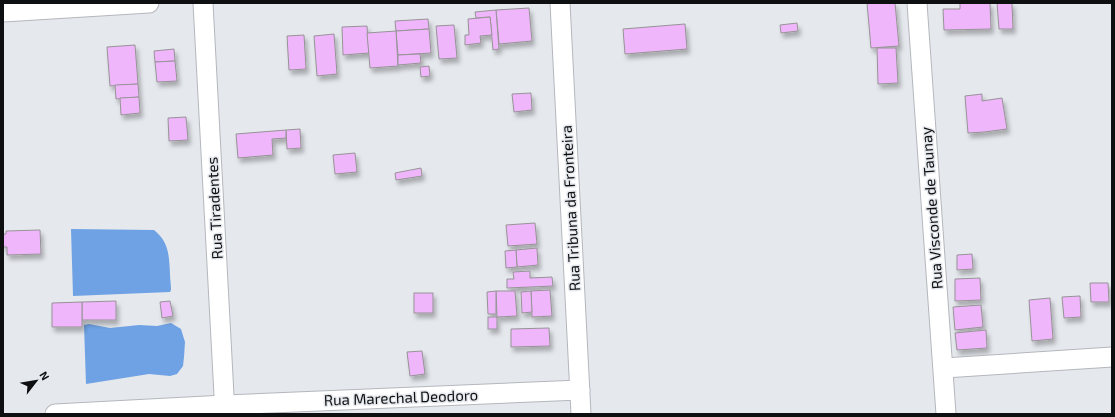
<svg xmlns="http://www.w3.org/2000/svg" width="1115" height="417" viewBox="0 0 1115 417" font-family="'Exo 2',sans-serif">
	<defs>
		<filter id="shadow"><feDropShadow dx="2.5" dy="4.5" stdDeviation="2" flood-color="#0004"/></filter>
	</defs>
	<rect width="100%" height="100%" fill="#e5e8ed"/>
	<g fill="#6fa2e4">
		<path d="M 71,229 L 154,230 C 169,242 169,255 170,274 C 170,279 171,284 171,290 L 170,292 L 73,296 Z"/>
		<polygon points="171,323 181,329 185,342 184,357 183,366 177,374 170,376 149,374 86,384 84,325 89,324 110,328 139,325 157,326"/>
	</g>
	<g fill="#efb6fb" stroke="#979397" filter="url(#shadow)">
		<polygon points="867,3 895,3 899,46 871,48"/>
		<polygon points="960,3 990,3 991,29 944,30 943,9 960,9"/>
		<polygon points="997,3 1012,3 1013,29 999,29"/>
		<polygon points="529,8 532,41 499,44 496,10"/>
		<polygon points="496,10 499,49 493,50 490,17 476,18 475,12"/>
		<polygon points="490,17 492,35 480,36 481,43 465,45 465,35 469,35 468,19"/>
		<polygon points="428,19 429,29 396,31 395,21"/>
		<polygon points="797,23 798,31 781,33 780,25"/>
		<polygon points="685,24 687,49 625,54 623,29"/>
		<polygon points="454,25 457,58 439,59 436,26"/>
		<polygon points="367,26 369,53 343,55 342,27"/>
		<polygon points="429,29 431,53 398,55 396,31"/>
		<polygon points="396,31 398,66 370,68 367,33"/>
		<polygon points="334,34 337,74 317,76 314,36"/>
		<polygon points="304,35 306,69 289,70 287,36"/>
		<polygon points="135,45 138,84 110,86 107,47"/>
		<polygon points="877,48 896,48 898,83 878,84"/>
		<polygon points="174,49 175,61 155,62 154,51"/>
		<polygon points="420,54 421,63 398,65 398,55"/>
		<polygon points="175,61 177,81 157,82 155,62"/>
		<polygon points="429,66 430,76 421,77 420,67"/>
		<polygon points="138,84 139,97 116,99 115,85"/>
		<polygon points="531,93 532,110 514,112 512,94"/>
		<polygon points="982,94 982,101 1002,98 1007,129 984,132 968,133 965,96"/>
		<polygon points="139,97 140,113 121,115 120,98"/>
		<polygon points="186,117 188,140 169,141 168,118"/>
		<polygon points="300,129 301,148 287,149 286,130"/>
		<polygon points="286,130 286,138 272,139 273,155 238,158 236,134"/>
		<polygon points="355,153 357,172 335,174 333,155"/>
		<polygon points="421,168 422,176 396,180 395,173"/>
		<polygon points="535,223 537,244 508,246 506,225"/>
		<polygon points="40,230 41,254 7,255 7,247 3,247 3,234 6,234 6,231"/>
		<polygon points="537,248 538,265 517,267 516,250"/>
		<polygon points="516,250 517,267 506,268 505,251"/>
		<polygon points="972,254 973,269 957,270 957,255"/>
		<polygon points="530,271 530,278 552,277 553,286 507,288 507,279 514,279 513,272"/>
		<polygon points="980,278 981,300 955,301 955,279"/>
		<polygon points="1090,283 1108,283 1109,302 1091,302"/>
		<polygon points="550,290 552,316 532,317 531,291"/>
		<polygon points="496,291 515,291 517,316 497,317"/>
		<polygon points="496,291 496,314 488,314 487,292"/>
		<polygon points="531,291 532,312 522,313 521,292"/>
		<rect x="414" y="293" width="19" height="20"/>
		<polygon points="1080,296 1081,317 1064,318 1062,297"/>
		<polygon points="1050,298 1053,339 1032,341 1029,300"/>
		<polygon points="116,301 116,320 82,320 82,302"/>
		<polygon points="170,301 173,316 162,318 160,302"/>
		<polygon points="82,302 82,327 52,327 52,303"/>
		<polygon points="981,305 983,327 955,330 953,307"/>
		<rect x="488" y="317" width="9" height="12"/>
		<polygon points="549,328 550,346 511,347 511,329"/>
		<polygon points="986,330 987,348 957,350 955,333"/>
		<polygon points="422,351 425,374 410,376 407,352"/>
	</g>
	<g fill="none" stroke-linecap="round" stroke-linejoin="round">
		<g stroke="#b4b7bc" stroke-width="21">
			<g id="street">
				<polyline points="203,3 225,414"/>
				<polyline points="560,3 581,414"/>
				<polyline points="917,3 946,414"/>
				<polyline points="3,12 149,3"/>
				<polyline points="944,368 1112,357"/>
				<polyline points="55,414 225,405 580,390"/>
			</g>
		</g>
		<use href="#street" stroke="#fff" stroke-width="19"/>
	</g>
	<g text-anchor="middle" stroke-width="3" stroke-linejoin="round" paint-order="stroke">
		<g font-size="15" fill="#0e0f11" stroke="#e5e8ed">
			<text transform="translate(215 208) rotate(-93)" y="5">Rua Tiradentes</text>
			<text transform="translate(571 208) rotate(-93)" y="5">Rua Tribuna da Fronteira</text>
			<text transform="translate(932 208) rotate(-94)" y="5">Rua Visconde de Taunay</text>
			<text transform="translate(401 398) rotate(-2)" y="5">Rua Marechal Deodoro</text>
		</g>
	</g>
	<rect width="1115" height="417" fill="none" stroke="#0e0f11" stroke-width="8"/>
	<g transform="translate(36 381) rotate(59)" stroke="#e5e8ed" stroke-width="3" paint-order="stroke">
	<path d="M0-3L7 15L0 10L-7 15Z" fill="#0e0f11"/>
	<text y="-6" font-size="11" font-weight="bold" text-anchor="middle" fill="#0e0f11">N</text>
	</g>
</svg>
